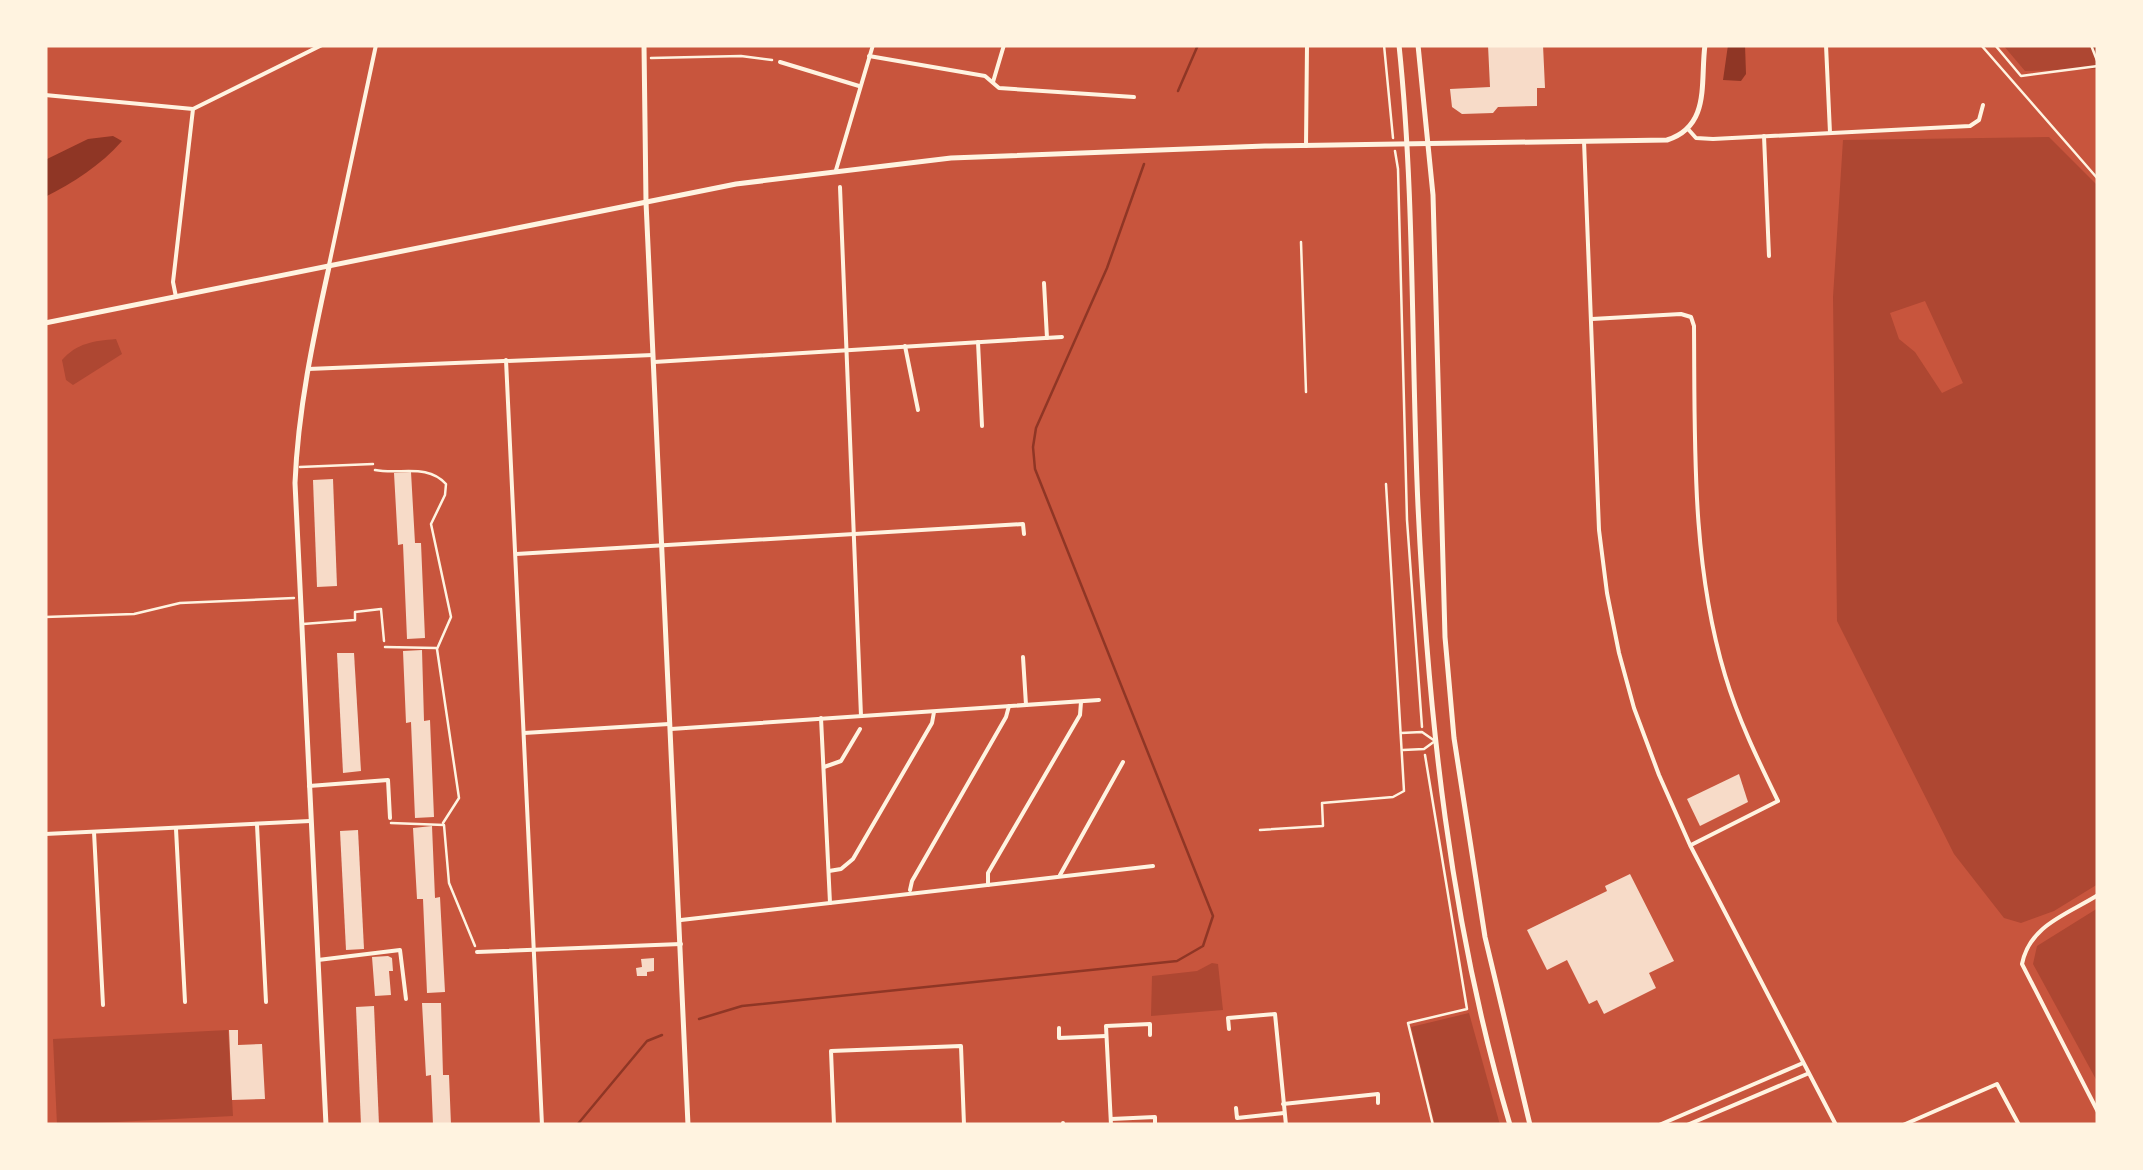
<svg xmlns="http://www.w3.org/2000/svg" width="2143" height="1170" viewBox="0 0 2143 1170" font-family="'Source Serif 4',serif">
	<rect width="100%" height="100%" fill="#c8553d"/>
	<g fill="#ae4732" fill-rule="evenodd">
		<polygon points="2003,45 2098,45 2098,69 2025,71"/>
		<path d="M 2049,137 L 2098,186 L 2098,884 L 2054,911 L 2021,923 L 2004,918 L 1954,854 L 1837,621 L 1833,297 L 1843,140 ZM 1925,301 L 1963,383 L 1942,393 L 1915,352 L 1899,339 L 1890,313 Z"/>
		<path d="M 116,339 L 122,354 L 73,385 L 66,380 L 62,360 C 77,343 93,341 116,339 Z"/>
		<polygon points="2098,908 2098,1083 2033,964 2037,946"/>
		<polygon points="1212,963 1218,964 1223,1010 1151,1016 1152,976 1197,971"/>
		<polygon points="1469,1013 1500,1125 1435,1125 1411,1027"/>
		<polygon points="228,1030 233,1116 57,1125 53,1039"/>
	</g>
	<g fill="#8f3625">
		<polygon points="1728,45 1745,45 1746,74 1741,81 1723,80"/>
		<path d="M 113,136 L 122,141 C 101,165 73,183 45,197 L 45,160 L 88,139 Z"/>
	</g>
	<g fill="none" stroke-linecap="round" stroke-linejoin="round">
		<g stroke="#8f3625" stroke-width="2.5">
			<polyline points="1178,91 1198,45"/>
			<polyline points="699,1019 742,1006 1177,961 1203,946 1213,916 1035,469 1033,447 1036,428 1107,268 1144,164"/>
			<polyline points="577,1125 647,1041 662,1035"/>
		</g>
	</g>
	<g fill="#f7dbc8">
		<polygon points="1488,45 1543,45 1545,88 1537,88 1537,106 1498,107 1493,113 1462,114 1452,107 1450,89 1490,87"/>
		<polygon points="411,472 415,543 421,543 425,638 407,639 403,544 398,545 394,473"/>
		<polygon points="333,479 337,586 317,587 313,480"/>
		<polygon points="422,650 424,721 430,720 434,817 415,818 411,722 406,723 403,651"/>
		<polygon points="337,653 354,653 361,771 343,773"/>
		<polygon points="1739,774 1748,802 1700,826 1687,799"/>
		<polygon points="432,826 435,898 440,897 445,992 427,993 423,899 417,899 413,828"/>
		<polygon points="358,830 364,949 346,950 340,831"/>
		<polygon points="1630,874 1674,961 1649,973 1656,988 1604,1014 1597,1000 1589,1004 1567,960 1547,970 1527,930 1607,891 1605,886"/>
		<polygon points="388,956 392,958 393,971 389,971 391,995 375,996 372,957"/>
		<polygon points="654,958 654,971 647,972 647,976 637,976 636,968 642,967 641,959"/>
		<polygon points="422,1003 441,1003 443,1075 449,1075 451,1125 433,1125 431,1075 426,1076"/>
		<polygon points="374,1006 379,1125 361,1125 356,1007"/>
		<polygon points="229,1030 238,1030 238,1045 262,1044 265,1099 232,1100"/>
	</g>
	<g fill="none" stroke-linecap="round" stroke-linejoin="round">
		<g stroke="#fff3e0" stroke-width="2.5">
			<polyline points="1384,45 1393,138"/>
			<polyline points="1981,45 2098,179"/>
			<polyline points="651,58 741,56 772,60"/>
			<polyline points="1395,151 1398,169 1407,520 1422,727"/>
			<path d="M 375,470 C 400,475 427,463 446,484 L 445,495 L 431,524 L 451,617 L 437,649 L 459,798 L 443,823"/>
			<polyline points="45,617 134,614 180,603 294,598"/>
			<polyline points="385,647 436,648"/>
			<polyline points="1425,755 1467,1009 1408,1023 1433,1125"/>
			<polyline points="391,823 444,825 449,883 475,946"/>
		</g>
		<g stroke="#fff3e0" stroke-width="2.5">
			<polyline points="1995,45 2021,76 2098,66"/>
			<polyline points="2091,45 2098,63"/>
			<polyline points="1301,242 1306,392"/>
			<polyline points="300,467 373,464"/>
			<polyline points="303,624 355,620 355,612 381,609 384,641"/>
			<polyline points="1401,733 1422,732 1435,741 1424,749 1403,750"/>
			<polyline points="1260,830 1323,826 1322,803 1393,797 1404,791 1386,484"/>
		</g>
		<g stroke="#fff3e0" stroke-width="4">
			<polyline points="1826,45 1830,133"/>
			<polyline points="869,56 985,76 999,88 1134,97"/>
			<polyline points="780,62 859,86"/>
			<polyline points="993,82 1004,45"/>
			<polyline points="45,95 193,109"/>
			<polyline points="1688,129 1696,138 1713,139 1970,126 1979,120 1983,105"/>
			<polyline points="1764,136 1769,256"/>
			<polyline points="1584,141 1599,530 1607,593 1619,653 1634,708 1659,775 1690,845 1836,1125"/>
			<polyline points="1306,146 1307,45"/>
			<polyline points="836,170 873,45"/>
			<polyline points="840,187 861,716"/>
			<polyline points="329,265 376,45"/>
			<polyline points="1044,283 1047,338"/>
			<polyline points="176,297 173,282 193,109 322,45"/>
			<path d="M 1592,319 L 1681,314 L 1691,317 L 1694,326 C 1695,443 1691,562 1725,675 C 1738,719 1758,760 1778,801 L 1691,845"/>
			<polyline points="978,342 982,426"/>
			<polyline points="905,346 918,410"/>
			<polyline points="506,360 542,1125"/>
			<polyline points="654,362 1062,337"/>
			<polyline points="308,369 653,355"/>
			<polyline points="516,554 1023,524 1024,534"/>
			<polyline points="1023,657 1026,705"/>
			<polyline points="821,718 830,903"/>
			<polyline points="671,729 1099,700"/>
			<polyline points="524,733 669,724"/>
			<polyline points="824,767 841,761 860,729"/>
			<polyline points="309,786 388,780 390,818"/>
			<polyline points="257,825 266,1002"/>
			<polyline points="176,829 185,1002"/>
			<polyline points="94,832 103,1005"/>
			<polyline points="45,834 310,821"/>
			<polyline points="829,871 841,869 853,859 932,723 934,712"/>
			<polyline points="1060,875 1123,762"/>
			<polyline points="988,885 988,873 1080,715 1081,702"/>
			<polyline points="910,890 912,881 1006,717 1009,706"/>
			<path d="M 2098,895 C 2066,915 2030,925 2022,964 L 2098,1112"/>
			<polyline points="681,920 1153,866"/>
			<polyline points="477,952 681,944"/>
			<polyline points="318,960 400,950 406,999"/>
			<polyline points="1059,1028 1059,1038 1106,1036"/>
			<polyline points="1229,1029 1228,1018 1275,1014 1286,1125"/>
			<polyline points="1283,1104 1378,1094 1378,1103"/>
			<polyline points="1236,1108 1237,1118 1284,1113"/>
			<polyline points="1111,1119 1155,1117 1155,1125"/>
			<polyline points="1063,1123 1063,1125"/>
			<polyline points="834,1125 831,1051 961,1046 964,1125"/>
			<polyline points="1111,1125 1106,1026 1150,1024 1150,1035"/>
			<polyline points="1659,1125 1803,1063"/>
			<polyline points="1687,1125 1807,1074"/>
			<polyline points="1903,1125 1997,1084 2019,1125"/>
		</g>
		<g stroke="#fff3e0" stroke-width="5">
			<polyline points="644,45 646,202 688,1125"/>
			<path d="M 1399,45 C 1415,198 1411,352 1418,506 C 1428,714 1450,924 1510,1125"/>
			<polyline points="1418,45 1433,195 1445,637 1454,738 1485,937 1530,1125"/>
			<path d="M 45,323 L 736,184 L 951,158 L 1265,146 L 1667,140 C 1711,126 1700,82 1705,45"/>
			<path d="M 326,1125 L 295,483 C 298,410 313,339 329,267"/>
		</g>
	</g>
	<rect width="2143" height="1170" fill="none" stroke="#fff3e0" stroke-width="95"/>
</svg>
